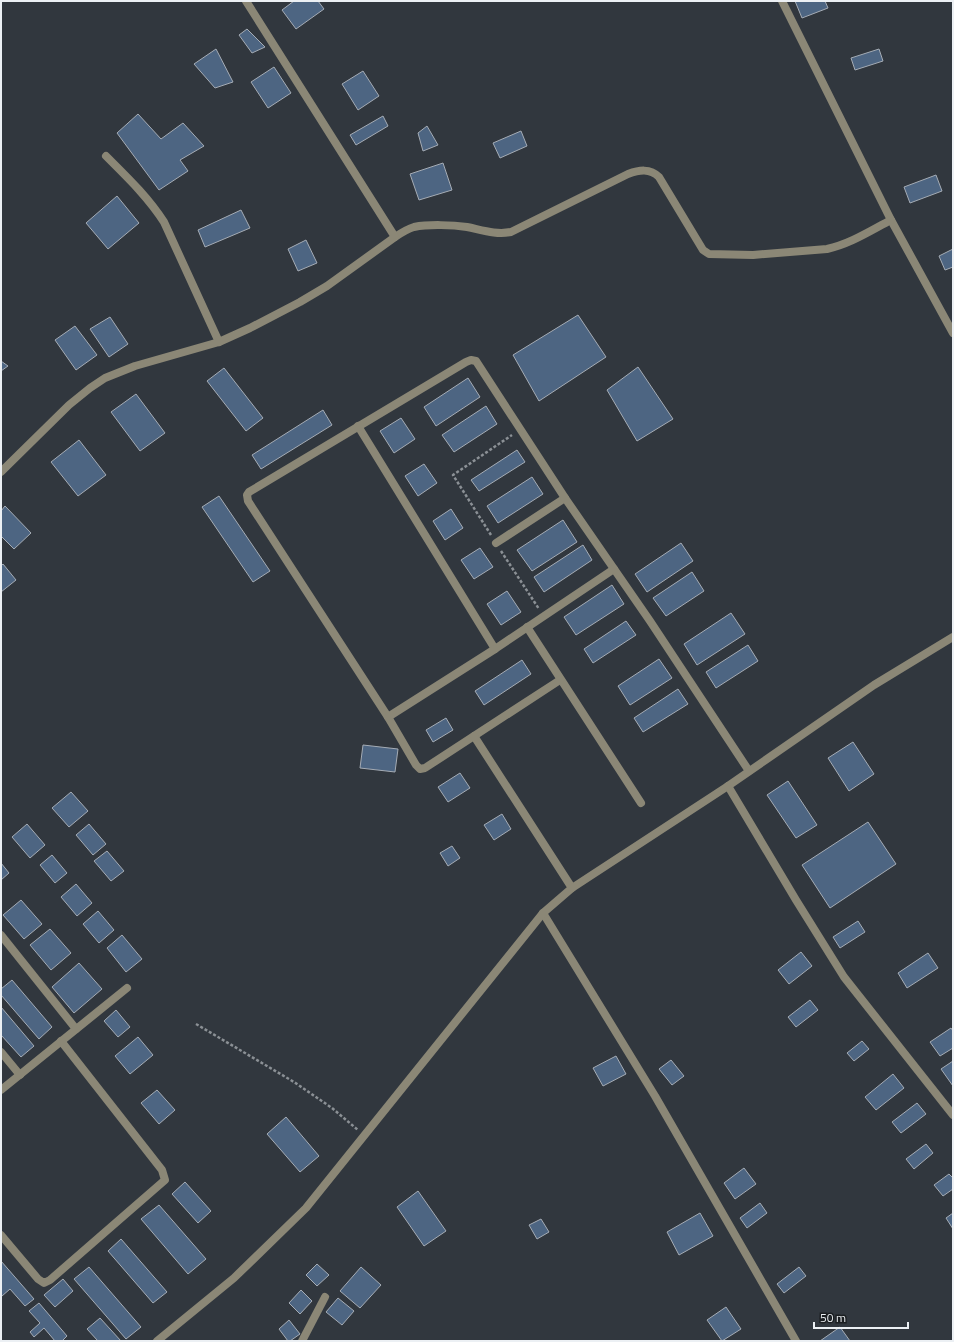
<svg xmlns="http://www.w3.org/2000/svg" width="954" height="1342" viewBox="0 0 954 1342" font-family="'Titillium Web',sans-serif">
	<rect width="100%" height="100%" fill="#31373e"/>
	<g fill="#4d6582" stroke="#a5acb5">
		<polygon points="294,1 318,1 324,9 296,29 282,10"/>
		<polygon points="795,1 825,1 828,8 802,18"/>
		<polygon points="247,29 265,47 252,53 239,35"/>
		<polygon points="216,49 233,82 215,88 194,64"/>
		<polygon points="879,49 883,61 855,70 851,58"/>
		<polygon points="274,67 291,93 268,108 251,82"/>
		<polygon points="363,71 379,96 358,110 342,84"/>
		<polygon points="138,114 161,139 183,123 204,146 180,160 188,171 159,190 117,133"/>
		<polygon points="383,116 388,126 356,145 350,135"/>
		<polygon points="427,126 438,145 423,151 418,133"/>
		<polygon points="521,131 527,146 500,158 493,143"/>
		<polygon points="443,163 452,190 419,200 410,174"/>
		<polygon points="936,175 942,191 910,203 904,187"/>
		<polygon points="117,196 139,223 108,249 86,223"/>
		<polygon points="241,210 250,228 205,247 198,230"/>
		<polygon points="306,240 317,263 298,271 288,249"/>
		<polygon points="953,249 953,267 945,270 939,256"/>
		<polygon points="578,315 606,357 539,401 513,355"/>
		<polygon points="110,317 128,344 109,357 90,329"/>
		<polygon points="75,326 97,355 76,370 55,340"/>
		<polygon points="1,361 8,366 1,371"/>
		<polygon points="638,367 673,419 637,441 607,390"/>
		<polygon points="224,368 263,418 246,431 207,381"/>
		<polygon points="468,378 480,397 436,426 424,407"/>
		<polygon points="136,394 165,433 140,451 111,412"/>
		<polygon points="486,406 497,424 454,452 442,435"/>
		<polygon points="323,410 332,425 261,469 252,455"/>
		<polygon points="401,418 415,439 394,453 380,431"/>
		<polygon points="79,440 106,475 78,496 51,462"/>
		<polygon points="517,450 525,462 479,491 471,480"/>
		<polygon points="424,464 437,483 418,496 405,476"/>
		<polygon points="532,477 543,494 498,523 487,506"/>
		<polygon points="219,496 270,571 253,582 202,507"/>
		<polygon points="5,506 31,533 14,549 1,536 1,511"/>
		<polygon points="451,509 463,528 445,540 433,521"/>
		<polygon points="563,520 577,542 532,571 517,550"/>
		<polygon points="681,543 693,561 647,592 635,574"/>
		<polygon points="583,545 592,560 544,592 534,577"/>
		<polygon points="480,548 493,567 474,579 461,560"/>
		<polygon points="3,564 16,580 1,592 1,566"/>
		<polygon points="692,572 704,591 666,616 653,598"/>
		<polygon points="612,585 624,604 576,635 564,617"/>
		<polygon points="507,591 521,612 501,625 487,604"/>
		<polygon points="731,613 745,634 697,665 684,644"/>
		<polygon points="626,621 636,635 593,663 584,649"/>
		<polygon points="748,645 758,661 716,688 706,672"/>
		<polygon points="659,659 672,678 630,705 618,686"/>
		<polygon points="522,660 531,674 484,705 475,691"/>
		<polygon points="678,689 688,704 643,732 634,718"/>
		<polygon points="446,718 453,730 433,742 426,730"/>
		<polygon points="853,742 874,774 849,791 828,758"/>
		<polygon points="363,745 398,749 395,772 360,768"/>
		<polygon points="460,773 470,788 448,802 438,787"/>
		<polygon points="788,781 817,825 796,838 767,795"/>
		<polygon points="71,792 88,811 69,827 52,808"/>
		<polygon points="502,814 511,829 494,840 484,825"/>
		<polygon points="868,822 896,864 830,908 802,865"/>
		<polygon points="27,824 45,845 30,858 12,837"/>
		<polygon points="89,824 106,844 93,855 76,835"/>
		<polygon points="452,846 460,858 448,866 440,853"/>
		<polygon points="107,851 124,871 111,881 94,861"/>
		<polygon points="52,855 67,873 55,883 40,865"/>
		<polygon points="1,863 9,873 1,880"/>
		<polygon points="76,884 92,903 77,916 61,897"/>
		<polygon points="21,900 42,924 24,939 3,915"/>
		<polygon points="98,911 114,930 99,943 83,924"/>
		<polygon points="858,921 865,932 840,948 833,937"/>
		<polygon points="50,929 71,953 51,970 30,945"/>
		<polygon points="122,935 142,959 126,972 107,948"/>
		<polygon points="801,952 812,966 789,984 778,970"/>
		<polygon points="928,953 938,968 907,988 898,973"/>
		<polygon points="79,963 102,989 74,1013 52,987"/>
		<polygon points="12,980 52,1027 39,1039 1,995 1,989"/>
		<polygon points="810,1000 818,1010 796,1027 788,1017"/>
		<polygon points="1,1007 34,1046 21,1057 1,1035"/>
		<polygon points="116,1010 130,1027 118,1037 104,1021"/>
		<polygon points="951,1028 953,1031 953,1048 940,1056 930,1042"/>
		<polygon points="138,1037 153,1055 130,1074 115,1056"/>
		<polygon points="862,1041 869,1049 854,1061 847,1053"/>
		<polygon points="616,1056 626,1074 603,1086 593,1068"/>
		<polygon points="671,1060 684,1076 672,1085 659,1069"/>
		<polygon points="953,1061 953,1086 941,1069"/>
		<polygon points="893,1074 904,1088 876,1110 865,1097"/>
		<polygon points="157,1090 175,1110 159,1124 141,1103"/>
		<polygon points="917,1103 926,1114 901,1133 892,1122"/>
		<polygon points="286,1117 319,1156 300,1172 267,1134"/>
		<polygon points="926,1144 933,1153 914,1169 906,1159"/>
		<polygon points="744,1168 756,1184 735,1199 724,1183"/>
		<polygon points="949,1174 953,1178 953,1189 943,1196 934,1185"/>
		<polygon points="185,1182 211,1211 198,1223 172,1194"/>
		<polygon points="418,1191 446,1231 424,1246 397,1207"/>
		<polygon points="760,1203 767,1213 747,1228 740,1218"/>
		<polygon points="159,1205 206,1259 188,1274 141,1219"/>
		<polygon points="700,1213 713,1236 679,1255 667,1232"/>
		<polygon points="953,1213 953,1229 946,1218"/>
		<polygon points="541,1219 549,1232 537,1239 529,1225"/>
		<polygon points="121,1239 167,1292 153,1303 108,1251"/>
		<polygon points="1,1261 34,1299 25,1306 10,1289 2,1296 1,1295"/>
		<polygon points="317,1264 329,1275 317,1286 306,1275"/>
		<polygon points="89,1267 141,1327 126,1339 74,1279"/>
		<polygon points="361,1267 381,1285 360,1308 340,1291"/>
		<polygon points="799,1267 806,1276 784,1293 777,1284"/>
		<polygon points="63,1279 73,1291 55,1307 44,1295"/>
		<polygon points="301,1290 312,1301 300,1314 289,1303"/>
		<polygon points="338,1298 354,1311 342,1325 326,1312"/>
		<polygon points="39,1303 67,1336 62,1341 55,1341 44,1328 34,1337 30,1332 40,1323 29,1311"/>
		<polygon points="726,1307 741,1329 722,1341 707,1320"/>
		<polygon points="100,1318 121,1341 98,1341 87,1329"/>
		<polygon points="289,1320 300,1334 290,1341 288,1341 279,1329"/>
		<polygon points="840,1327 850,1341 820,1341"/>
	</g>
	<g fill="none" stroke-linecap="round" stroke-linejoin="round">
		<g stroke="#8b9095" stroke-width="2.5" stroke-dasharray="3 2" stroke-linecap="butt">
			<polyline points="491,535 453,475 512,435"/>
			<polyline points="501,551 539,609"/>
			<polyline points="196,1024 294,1082 332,1108 358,1130"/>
		</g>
		<g stroke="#8b8776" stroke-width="8">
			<polyline points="782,1 891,220 953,333"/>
			<path d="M 106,156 C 127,177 148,197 164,222 L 219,342"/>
			<path d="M 395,237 C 401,233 407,229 414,227 C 429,224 453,225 467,227 C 482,230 496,235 511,232 L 628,174 C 639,170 650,168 659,177 L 703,250 L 709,254 L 753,255 L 827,249 C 850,244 870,231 891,220"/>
			<polyline points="358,426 495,649"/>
			<polyline points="1,472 69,405 90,388 105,378 135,366 219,342 250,328 300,302 327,286 395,237 246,1"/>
			<polyline points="496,543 565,498"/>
			<polyline points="527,627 641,803"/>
			<polyline points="560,680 425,768 420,769 416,765 388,717 248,501 247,495 249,492 466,362 471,360 476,361 565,498 650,621 749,771"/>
			<polyline points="388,717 495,649 614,569"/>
			<polyline points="474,736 572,888"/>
			<polyline points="728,786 796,900 844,977 953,1115"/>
			<polyline points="543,913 655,1096 796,1341"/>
			<polyline points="1,935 76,1029"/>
			<polyline points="1,1052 20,1075"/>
			<polyline points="1,1090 127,988"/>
			<polyline points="1,1235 38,1279 44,1283 50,1280 165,1180 162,1170 61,1041"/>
			<polyline points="157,1341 234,1278 306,1208 543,913 572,888 728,786 874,685 953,637"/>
			<polyline points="302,1341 325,1297"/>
		</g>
	</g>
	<rect width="954" height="1342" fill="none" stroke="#ecf0f4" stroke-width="4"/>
	<path d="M814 1322v6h94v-6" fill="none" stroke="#ecf0f4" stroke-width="2"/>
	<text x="820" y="1322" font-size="12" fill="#ecf0f4" stroke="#1b1e21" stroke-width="3" paint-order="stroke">50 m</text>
</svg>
